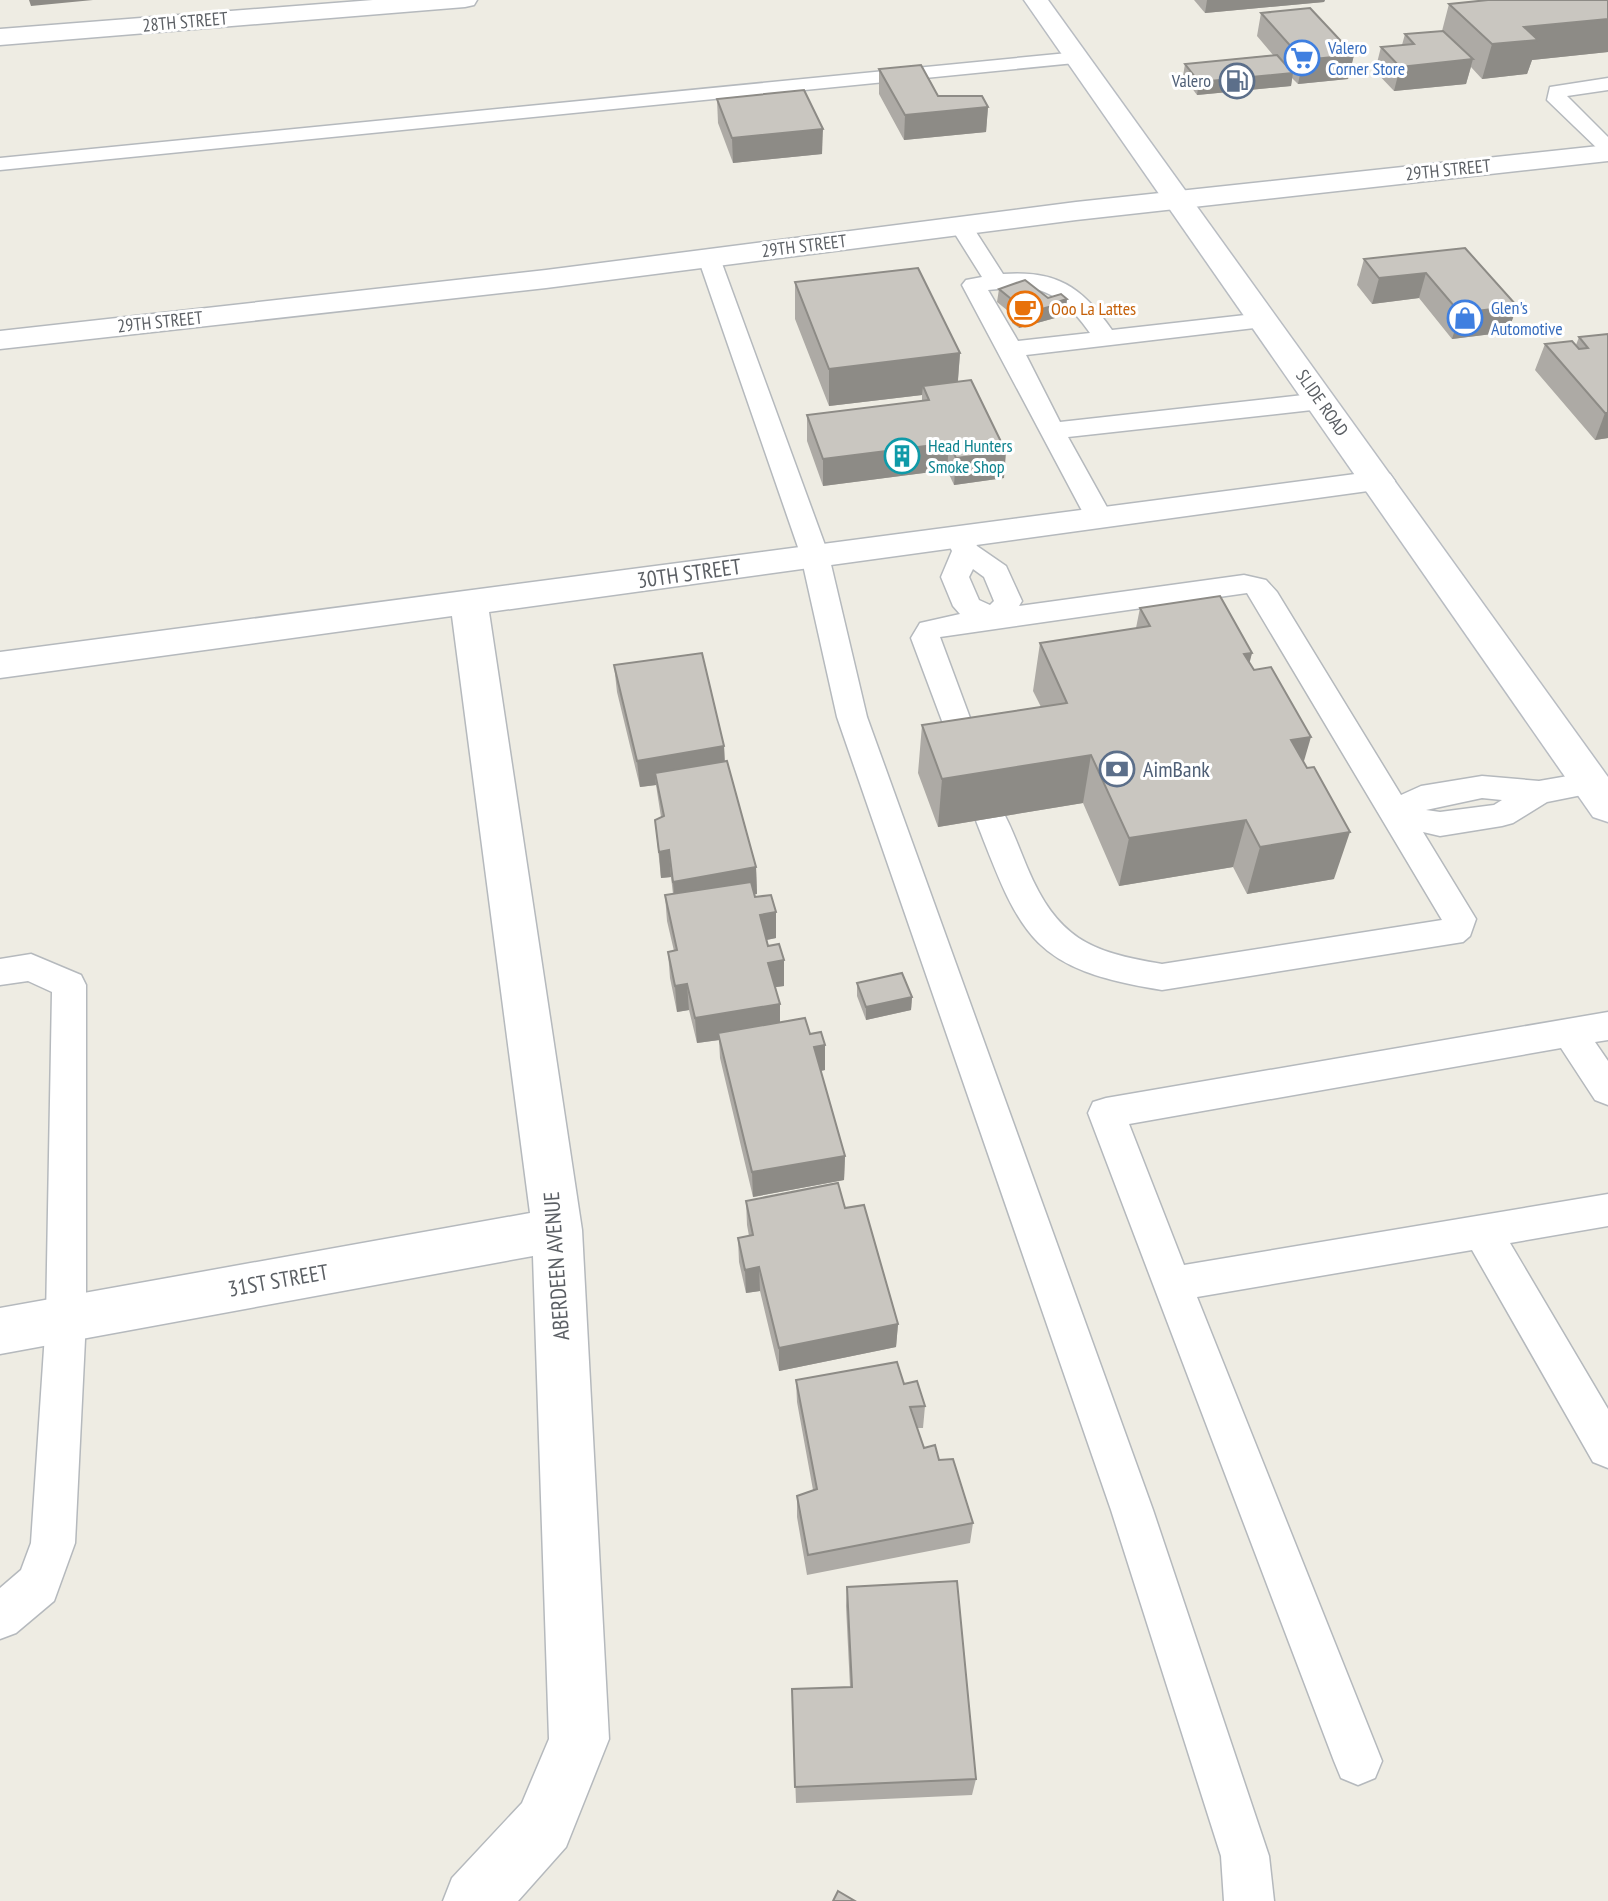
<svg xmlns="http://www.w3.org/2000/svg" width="1608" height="1901" viewBox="0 0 1608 1901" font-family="'PT Sans Narrow',sans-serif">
	<rect width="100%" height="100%" fill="#eeece3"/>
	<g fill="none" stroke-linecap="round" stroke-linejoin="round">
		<g stroke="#b5b9bd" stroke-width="3">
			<g id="service">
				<polygon points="1078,52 1088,58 1085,62 0,170 0,158"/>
				<polygon points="1608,78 1608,90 1567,96 1608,137 1608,154 1601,152 1547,100 1550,87"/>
				<path d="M 961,219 L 969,221 L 1003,274 C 1057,270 1082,287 1112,330 L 1263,313 L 1271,315 L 1275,320 L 1271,325 L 1263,327 L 1026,355 L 1060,422 L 1321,393 L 1330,396 L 1334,401 L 1330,406 L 1321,409 L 1068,437 L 1113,518 L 1109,524 L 1099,526 L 1089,524 L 962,285 L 966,280 L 982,277 L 950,226 ZM 1019,287 C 1052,288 1071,306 1090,333 L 1018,341 L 988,290 Z"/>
				<polygon points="709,251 717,253 720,258 829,556 867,717 1153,1510 1269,1856 1274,1901 1224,1901 1221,1856 1111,1510 837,717 801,556 698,258 701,253"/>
				<path d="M 959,529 L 969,531 L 977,546 L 1006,566 L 1022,601 L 1019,606 L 1244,575 L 1266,580 L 1277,592 L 1401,795 L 1421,786 L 1482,776 L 1539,781 L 1591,772 L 1602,775 L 1607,783 L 1602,791 L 1547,802 L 1513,823 L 1502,826 L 1440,836 L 1423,832 L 1476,919 L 1470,936 L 1463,942 L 1162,990 C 1030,969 1021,936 975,818 L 980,810 L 991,807 L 1002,810 C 1012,828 1019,848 1027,867 C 1057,938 1089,952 1162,964 L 1442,920 L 1247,593 L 940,637 L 986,761 L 982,769 L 971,772 L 960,769 L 911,638 L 920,623 L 960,614 L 953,606 L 941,577 L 952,551 L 945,537 L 949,531 ZM 973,569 L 984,577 L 994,601 L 990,605 L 979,600 L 969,577 ZM 1482,798 L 1502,800 L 1494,805 L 1440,812 L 1426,810 Z"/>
				<polygon points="31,954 81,975 86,985 86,1319 75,1543 54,1601 16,1633 0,1639 0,1588 21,1570 31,1543 46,1319 52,992 28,981 0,985 0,959"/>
				<polygon points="1608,1012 1608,1040 1595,1042 1608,1061 1608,1105 1595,1100 1561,1048 1129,1124 1184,1265 1608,1194 1608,1226 1510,1243 1608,1409 1608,1468 1593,1462 1472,1250 1197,1297 1382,1761 1375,1778 1358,1785 1341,1778 1334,1761 1088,1113 1093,1102 1106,1098"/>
			</g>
		</g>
		<g stroke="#b5b9bd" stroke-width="3">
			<g id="minor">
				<polygon points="373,0 477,0 474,5 465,7 0,45 0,29"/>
				<polygon points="1378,471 1390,474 1395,481 1390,488 489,612 582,1230 609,1739 566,1847 518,1901 443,1901 452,1878 522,1803 549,1739 533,1256 0,1354 0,1308 530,1213 452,616 0,678 0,652"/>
			</g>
		</g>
		<g stroke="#b5b9bd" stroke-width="3">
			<polygon id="tertiary" points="1608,145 1608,161 1076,220 546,288 0,349 0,331 546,270 1076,202"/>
		</g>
		<g stroke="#b8bcc2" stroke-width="3">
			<polygon id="secondary" points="1024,0 1048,0 1608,777 1608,822 1593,817"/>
		</g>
		<use href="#service" fill="#fff" fill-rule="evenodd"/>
		<use href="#minor" fill="#fff" fill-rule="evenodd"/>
		<use href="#tertiary" fill="#fff" fill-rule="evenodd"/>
		<use href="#secondary" fill="#fff" fill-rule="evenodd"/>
	</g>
	<g fill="#adaaa5">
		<polygon points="1194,0 1325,0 1324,2 1205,13"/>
		<polygon points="1608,0 1608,52 1532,60 1527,74 1482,79 1471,67 1466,84 1394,91 1375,71 1381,47 1402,45 1405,34 1442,31 1449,4"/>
		<polygon points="1261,13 1354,55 1348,79 1298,84 1292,78 1291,86 1197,95 1183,76 1185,64 1273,55 1257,36"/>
		<polygon points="879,69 938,96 988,107 986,132 904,140 879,94"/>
		<polygon points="717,99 822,154 733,163 718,123"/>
		<polygon points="1465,248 1517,306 1508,332 1452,339 1419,298 1372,304 1357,285 1364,259"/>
		<polygon points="795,282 960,353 958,381 1004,478 954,485 947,470 823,486 807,441 807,415 922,401 922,395 829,406 795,319"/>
		<polygon points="999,289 1066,312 1055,315 1055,318 1019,328 1012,323 1013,315 997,302"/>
		<polygon points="1608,334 1608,438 1595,440 1535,370 1545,344 1576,345 1579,337"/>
		<polygon points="1140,608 1252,653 1249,662 1303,763 1334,879 1247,894 1233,867 1119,886 1083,803 938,827 918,773 922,725 1041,707 1033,691 1040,643 1136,628"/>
		<polygon points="614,665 724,746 725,762 756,867 757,894 754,894 755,897 776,938 767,940 768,946 784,960 784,986 775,987 780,1004 780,1022 810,1034 825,1045 825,1070 821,1071 845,1156 844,1180 753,1197 720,1058 719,1040 697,1043 689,1010 677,1012 670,978 668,952 674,951 667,921 665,895 673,894 671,877 661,878 655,820 661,817 656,785 640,787 617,692"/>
		<polygon points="857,983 912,997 911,1010 866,1020 857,996"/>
		<polygon points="746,1201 845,1208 898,1324 896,1347 779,1371 760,1291 746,1293 739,1262 738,1238 749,1236 747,1225"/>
		<polygon points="796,1380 904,1384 925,1406 923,1428 917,1428 924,1448 939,1460 973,1523 970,1543 807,1575 797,1517 797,1496 813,1490 797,1402"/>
		<polygon points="847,1587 976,1779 972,1795 796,1803 792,1689 850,1687 846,1606"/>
	</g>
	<g fill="#8d8b86">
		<polygon points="29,0 93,0 31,6"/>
		<polygon points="1207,0 1325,0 1324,2 1205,13"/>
		<polygon points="1608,19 1608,52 1532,60 1527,74 1482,79 1492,44 1524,27"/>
		<polygon points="1354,55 1348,79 1298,84 1303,60"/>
		<polygon points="1473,59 1466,84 1394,91 1400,67"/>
		<polygon points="1293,73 1291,86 1197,95 1199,82"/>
		<polygon points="988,107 986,132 904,140 905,115"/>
		<polygon points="823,129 822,154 733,163 732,138"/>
		<polygon points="1426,273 1419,298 1372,304 1379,278"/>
		<polygon points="1067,299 1066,312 1055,315 1055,318 1019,328 1020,315"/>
		<polygon points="1517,306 1508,332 1452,339 1460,313"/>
		<polygon points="960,353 957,391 923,386 922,395 829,406 829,369"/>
		<polygon points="1605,413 1608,413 1608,438 1595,440"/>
		<polygon points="949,443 947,470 823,486 823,459"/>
		<polygon points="1006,452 1004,478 954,485 956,458"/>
		<polygon points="1252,653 1240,701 1244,654"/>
		<polygon points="1311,737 1297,785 1291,740"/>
		<polygon points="724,746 725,772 655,773 656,785 640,787 637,761"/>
		<polygon points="1091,755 1083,803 938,827 942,779"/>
		<polygon points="1246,820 1233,867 1119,886 1129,838"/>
		<polygon points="1350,832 1334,879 1247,894 1260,847"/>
		<polygon points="669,850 671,877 661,878 659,852"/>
		<polygon points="756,867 757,894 675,908 673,882"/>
		<polygon points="776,912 776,938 761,941 760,915"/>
		<polygon points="784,960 784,986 769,988 768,963"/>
		<polygon points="687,984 689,1010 677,1012 675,986"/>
		<polygon points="912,997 911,1010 866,1020 866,1007"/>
		<polygon points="780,1004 780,1029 718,1033 719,1040 697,1043 695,1018"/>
		<polygon points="825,1045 825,1070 814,1072 814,1047"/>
		<polygon points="845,1156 844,1180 753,1197 752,1172"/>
		<polygon points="759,1267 760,1291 746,1293 745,1270"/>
		<polygon points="898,1324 896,1347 779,1371 779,1348"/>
	</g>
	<g fill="#c9c6c0" stroke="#8d8b86" stroke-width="2">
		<polygon points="1488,0 1608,0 1608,19 1524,27 1538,40 1492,44 1449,4"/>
		<polygon points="1310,8 1354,55 1303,60 1261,13"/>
		<polygon points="1443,31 1473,59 1400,67 1381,47 1414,44 1405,34"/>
		<polygon points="1277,55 1293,73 1199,82 1185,64"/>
		<polygon points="921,65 938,96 982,96 988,107 905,115 879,69"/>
		<polygon points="804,90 823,129 732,138 717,99"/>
		<polygon points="1465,248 1517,306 1460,313 1426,273 1379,278 1364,259"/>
		<polygon points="918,268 960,353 829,369 795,282"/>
		<polygon points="1025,280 1048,298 1061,294 1067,299 1054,303 1056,305 1020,315 1014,309 1021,307 999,289"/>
		<polygon points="1608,334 1608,413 1605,413 1545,344 1572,341 1579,349 1588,348 1579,337"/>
		<polygon points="971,380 1006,452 956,458 949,443 823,459 807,415 929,400 923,386"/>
		<polygon points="1220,596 1252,653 1244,654 1254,670 1271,667 1311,737 1291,740 1307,768 1314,767 1350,832 1260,847 1246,820 1129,838 1091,755 942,779 922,725 1067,703 1040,643 1150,626 1140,608"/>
		<polygon points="702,653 724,746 637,761 614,665"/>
		<polygon points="727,761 756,867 673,882 669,850 659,852 655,820 664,816 655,773"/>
		<polygon points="751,882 755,897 771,895 776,912 760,915 768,946 779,944 784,960 768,963 780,1004 695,1018 687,984 675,986 668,952 677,950 665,895"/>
		<polygon points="902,973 912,997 866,1007 857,983"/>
		<polygon points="805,1018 810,1034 821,1032 825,1045 814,1047 845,1156 752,1172 718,1033"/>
		<polygon points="838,1183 845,1208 864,1205 898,1324 779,1348 759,1267 745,1270 738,1238 753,1235 746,1201"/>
		<polygon points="897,1362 904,1384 917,1381 925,1406 910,1407 924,1448 935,1445 939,1460 953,1459 973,1523 808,1555 797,1496 817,1489 796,1380"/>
		<polygon points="957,1581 976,1779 795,1787 792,1689 852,1687 847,1587"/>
		<polygon points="838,1891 855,1901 833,1901"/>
	</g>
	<defs>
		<g id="supermarket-ring" transform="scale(1.8)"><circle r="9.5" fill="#fff" stroke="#3f7fe0" stroke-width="1.5"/><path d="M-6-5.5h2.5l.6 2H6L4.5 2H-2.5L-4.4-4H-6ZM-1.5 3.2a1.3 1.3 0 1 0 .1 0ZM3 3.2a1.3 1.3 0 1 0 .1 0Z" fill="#3f7fe0"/></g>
		<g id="fuel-ring" transform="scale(1.8)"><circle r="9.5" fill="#fff" stroke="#5c6f8a" stroke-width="1.5"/><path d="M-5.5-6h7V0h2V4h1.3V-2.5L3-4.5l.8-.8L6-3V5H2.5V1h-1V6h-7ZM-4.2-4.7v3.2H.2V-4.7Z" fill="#5c6f8a"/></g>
		<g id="cafe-ring" transform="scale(1.8)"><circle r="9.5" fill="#fff" stroke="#e8710a" stroke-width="1.5"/><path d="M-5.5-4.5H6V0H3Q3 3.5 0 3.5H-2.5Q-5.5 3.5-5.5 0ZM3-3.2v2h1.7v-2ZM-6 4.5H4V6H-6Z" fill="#e8710a"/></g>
		<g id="shop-ring" transform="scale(1.8)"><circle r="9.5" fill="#fff" stroke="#3f7fe0" stroke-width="1.5"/><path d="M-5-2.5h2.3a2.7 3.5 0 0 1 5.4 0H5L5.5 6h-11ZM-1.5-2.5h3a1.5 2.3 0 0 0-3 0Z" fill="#3f7fe0"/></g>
		<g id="building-ring" transform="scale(1.8)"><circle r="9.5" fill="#fff" stroke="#0f9aa8" stroke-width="1.5"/><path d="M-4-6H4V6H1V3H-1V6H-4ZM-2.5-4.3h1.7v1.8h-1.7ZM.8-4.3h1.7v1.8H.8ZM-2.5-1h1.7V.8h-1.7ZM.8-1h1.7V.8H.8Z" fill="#0f9aa8"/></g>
		<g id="bank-ring" transform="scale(1.8)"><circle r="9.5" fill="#fff" stroke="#5c6f8a" stroke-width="1.5"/><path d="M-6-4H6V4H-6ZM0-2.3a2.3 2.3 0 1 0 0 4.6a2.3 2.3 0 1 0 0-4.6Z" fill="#5c6f8a"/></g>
	</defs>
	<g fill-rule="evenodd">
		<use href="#supermarket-ring" x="1302" y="58"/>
		<use href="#fuel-ring" x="1237" y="81"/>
		<use href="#cafe-ring" x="1025" y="309"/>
		<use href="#shop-ring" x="1465" y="318"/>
		<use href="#building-ring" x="902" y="456"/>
		<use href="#bank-ring" x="1117" y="769"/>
	</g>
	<g text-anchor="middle" stroke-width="6" stroke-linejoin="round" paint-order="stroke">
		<g font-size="18" fill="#5b5f64" stroke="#fff">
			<text transform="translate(185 22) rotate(-5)" y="6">28TH STREET</text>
			<text transform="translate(1448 170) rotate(-6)" y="6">29TH STREET</text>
			<text transform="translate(804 246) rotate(-7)" y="6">29TH STREET</text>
			<text transform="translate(160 322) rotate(-6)" y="6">29TH STREET</text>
			<text transform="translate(1322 403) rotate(55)" y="6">SLIDE ROAD</text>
		</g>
		<g font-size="18" fill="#366cbe" stroke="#fff" text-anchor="start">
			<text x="1328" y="54">Valero<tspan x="1328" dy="21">Corner Store</tspan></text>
			<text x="1491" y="314">Glen's<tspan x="1491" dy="21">Automotive</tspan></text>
		</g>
		<g font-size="18" fill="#4e5e75" stroke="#fff" text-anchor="end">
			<text x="1211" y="87">Valero</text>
		</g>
		<g font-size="18" fill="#c56008" stroke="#fff" text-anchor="start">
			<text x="1051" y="315">Ooo La Lattes</text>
		</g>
		<g font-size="18" fill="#0d838f" stroke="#fff" text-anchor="start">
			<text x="928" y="452">Head Hunters<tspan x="928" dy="21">Smoke Shop</tspan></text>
		</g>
		<g font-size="22" fill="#5b5f64" stroke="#fff">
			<text transform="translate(689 573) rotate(-8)" y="8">30TH STREET</text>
			<text transform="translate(556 1266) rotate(-94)" y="8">ABERDEEN AVENUE</text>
			<text transform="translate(278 1280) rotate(-10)" y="8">31ST STREET</text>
		</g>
		<g font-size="22" fill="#4e5e75" stroke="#fff" text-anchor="start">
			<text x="1143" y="777">AimBank</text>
		</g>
	</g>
</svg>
